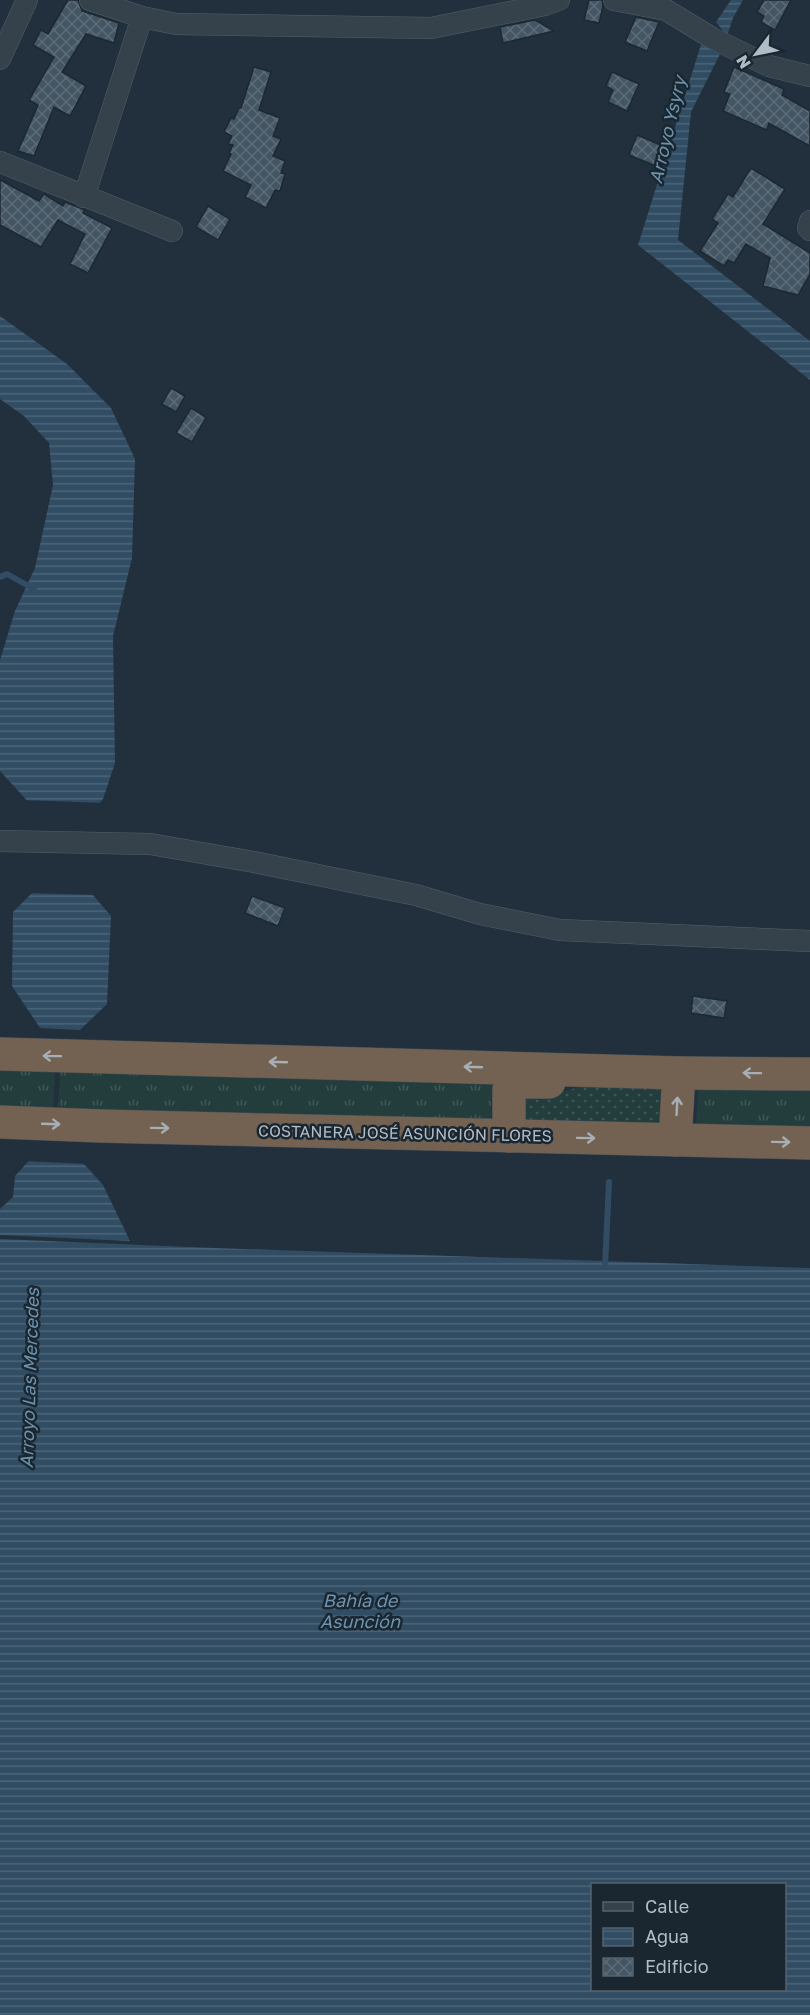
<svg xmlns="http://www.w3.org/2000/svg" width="810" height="2015" viewBox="0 0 810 2015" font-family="'Golos Text',sans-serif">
	<defs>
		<pattern id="grass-tufts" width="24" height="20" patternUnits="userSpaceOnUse" patternTransform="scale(1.5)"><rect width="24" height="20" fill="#233d3d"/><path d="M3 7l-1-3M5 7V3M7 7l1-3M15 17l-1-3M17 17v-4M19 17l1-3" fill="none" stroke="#405758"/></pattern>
		<pattern id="garden-dots" width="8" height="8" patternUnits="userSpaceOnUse" patternTransform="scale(1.5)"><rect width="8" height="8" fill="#233d3d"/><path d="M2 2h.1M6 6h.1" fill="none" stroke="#405758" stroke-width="1.8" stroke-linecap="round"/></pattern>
		<pattern id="water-rules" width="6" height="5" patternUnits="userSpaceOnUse" patternTransform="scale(1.5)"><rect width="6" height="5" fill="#314d63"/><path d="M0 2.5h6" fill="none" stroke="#4c6578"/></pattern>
		<pattern id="building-cross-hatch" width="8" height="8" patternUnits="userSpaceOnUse" patternTransform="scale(1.5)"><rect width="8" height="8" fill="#445663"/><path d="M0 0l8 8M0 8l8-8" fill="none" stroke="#5c6c78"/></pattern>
	</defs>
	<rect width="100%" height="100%" fill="#21303c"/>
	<g fill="url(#grass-tufts)">
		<polygon points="0,1067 55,1068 53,1114 0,1114"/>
		<polygon points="60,1069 486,1081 492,1086 491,1122 58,1115"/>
		<polygon points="702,1088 810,1089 810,1133 696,1127 698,1091"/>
	</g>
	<polygon fill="url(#garden-dots)" points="585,1085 659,1086 664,1090 663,1119 658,1122 625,1122 607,1126 525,1121 525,1094 531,1091 566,1091"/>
	<g fill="url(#water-rules)" fill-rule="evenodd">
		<polygon points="731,0 743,0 733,18 727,36 716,22"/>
		<polygon points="704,35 722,50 691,112 678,240 810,341 810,380 638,245"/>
		<polygon points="0,316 67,364 111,408 135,459 132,558 113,636 115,763 103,799 86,819 42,817 0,771 0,660 15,611 35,568 53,485 49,443 24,416 0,399"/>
		<polygon points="41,884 87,888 111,916 107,1004 80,1030 40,1028 12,986 13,912"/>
		<polygon points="36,1153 76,1155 103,1185 130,1241 0,1235 0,1209 13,1197 15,1176"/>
		<path d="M 0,1239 L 214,1248 L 810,1268 L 810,2015 L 0,2015 ZM 592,1884 L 784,1884 L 784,1990 L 592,1990 Z"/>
	</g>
	<g fill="#21303c">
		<polygon points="21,800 104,803 85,822 41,820"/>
		<polygon points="41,881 88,885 97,895 28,893"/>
		<polygon points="36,1150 77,1152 88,1164 24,1161"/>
	</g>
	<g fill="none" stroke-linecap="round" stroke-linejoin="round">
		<g stroke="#314d63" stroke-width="6">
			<polyline points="0,577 7,574 34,589"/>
			<polyline points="605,1267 609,1182"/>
		</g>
	</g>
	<g fill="url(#building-cross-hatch)" stroke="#1c2933" stroke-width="1.5">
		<polygon points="68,0 78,0 82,11 119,23 114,43 86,34 62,72 86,86 70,116 54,107 34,156 18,151 38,105 29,100 54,57 33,45 41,30 48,34"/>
		<polygon points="589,0 602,0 603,6 599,23 584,20"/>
		<polygon points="764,0 791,0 775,30 761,22 764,16 757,12"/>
		<polygon points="636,17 659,22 647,51 625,42"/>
		<polygon points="535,20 554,31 503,43 500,27"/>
		<polygon points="254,67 271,72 259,110 280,118 273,136 281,139 273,156 285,161 281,173 285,174 280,191 275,190 266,208 245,197 251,185 223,171 231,154 229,153 233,145 228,144 232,136 224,132 231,118 234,119 239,108 241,108"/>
		<polygon points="734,67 784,89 782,95 810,111 810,146 769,123 767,130 723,111 730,94 724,92"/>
		<polygon points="612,72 639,84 627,111 608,102 613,90 606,86"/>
		<polygon points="637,135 663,146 656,166 629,155"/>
		<polygon points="751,168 785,189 763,224 810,253 810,274 798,295 763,286 770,258 746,244 734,263 728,260 724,266 700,251 718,223 712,219 728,194 733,197"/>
		<polygon points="0,180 39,201 44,194 63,206 65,202 85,210 83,213 112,228 88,273 70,264 85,234 58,220 41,247 0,225"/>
		<polygon points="208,206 230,219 218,240 196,227"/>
		<polygon points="171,388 185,396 176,412 162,404"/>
		<polygon points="191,408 206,417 192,442 176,433"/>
		<polygon points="252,896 285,908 278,926 245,913"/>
		<polygon points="693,996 727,1001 724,1018 691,1013"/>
	</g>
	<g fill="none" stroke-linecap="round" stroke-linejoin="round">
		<g stroke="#53606a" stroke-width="22">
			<g id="street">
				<polyline points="90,0 142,17 176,24 431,28 545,5 559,0"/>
				<polyline points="614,0 666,10 712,38 769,66 810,76"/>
				<polyline points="0,59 27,0"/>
				<polyline points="0,162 172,231"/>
				<polyline points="84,197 142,17"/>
				<polyline points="810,221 808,228 810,230"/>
				<polyline points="0,841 150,844 254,862 416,895 480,914 560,930 810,941"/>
			</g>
		</g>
		<g stroke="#404d57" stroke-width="34">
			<g id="highway">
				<polyline points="0,1054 679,1073 810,1074"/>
				<polyline points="0,1122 101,1126 810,1143"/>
				<polyline points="509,1136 509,1090 521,1082 549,1082"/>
				<polyline points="675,1140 679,1073"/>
			</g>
		</g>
		<use href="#street" stroke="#35424c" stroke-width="21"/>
		<use href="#highway" stroke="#736151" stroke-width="33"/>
	</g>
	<defs><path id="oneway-shaft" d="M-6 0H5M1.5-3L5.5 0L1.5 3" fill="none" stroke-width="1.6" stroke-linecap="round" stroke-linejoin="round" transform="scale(1.5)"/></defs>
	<g stroke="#a7afb6">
		<use href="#oneway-shaft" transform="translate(52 1056) rotate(-179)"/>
		<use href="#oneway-shaft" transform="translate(278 1062) rotate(-178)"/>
		<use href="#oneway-shaft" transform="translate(473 1067) rotate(-178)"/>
		<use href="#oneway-shaft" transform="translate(752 1073) rotate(-179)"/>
		<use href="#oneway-shaft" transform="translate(677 1106) rotate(-87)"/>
		<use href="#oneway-shaft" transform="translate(51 1124) rotate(2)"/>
		<use href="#oneway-shaft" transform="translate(160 1128) rotate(1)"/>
		<use href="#oneway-shaft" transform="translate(586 1138) rotate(1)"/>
		<use href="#oneway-shaft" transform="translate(781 1142) rotate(1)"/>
	</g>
	<g text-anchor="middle" stroke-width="5" stroke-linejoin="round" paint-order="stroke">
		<g font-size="16" fill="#b0bdc8" stroke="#1a2731">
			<text transform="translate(405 1133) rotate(1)" y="6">COSTANERA JOSÉ ASUNCIÓN FLORES</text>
		</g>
		<g font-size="18" font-style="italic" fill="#6e93ae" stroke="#1a2731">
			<text transform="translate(668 130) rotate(-77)" y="6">Arroyo Ysyry</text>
			<text transform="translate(30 1378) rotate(-88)" y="6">Arroyo Las Mercedes</text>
			<text x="360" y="1607">Bahía de<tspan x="360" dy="21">Asunción</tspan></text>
		</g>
	</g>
	<rect x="591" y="1883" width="195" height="108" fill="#1a2731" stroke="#56636d" stroke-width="1.5"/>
	<rect x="603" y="1902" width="30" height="9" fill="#35424c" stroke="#56636d" stroke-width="1.5"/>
	<text x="645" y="1913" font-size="18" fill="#b0bdc8">Calle</text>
	<rect x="603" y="1928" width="30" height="18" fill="url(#water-rules)" stroke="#56636d" stroke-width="1.5"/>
	<text x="645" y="1943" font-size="18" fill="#b0bdc8">Agua</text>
	<rect x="603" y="1958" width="30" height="18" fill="url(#building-cross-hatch)" stroke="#56636d" stroke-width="1.5"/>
	<text x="645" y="1973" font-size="18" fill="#b0bdc8">Edificio</text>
	<g transform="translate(756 54) rotate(238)" stroke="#1a2731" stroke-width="4.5" paint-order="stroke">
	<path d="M0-4.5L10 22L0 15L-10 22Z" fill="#b0bdc8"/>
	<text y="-9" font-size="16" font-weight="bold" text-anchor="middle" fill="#b0bdc8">N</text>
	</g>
</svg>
